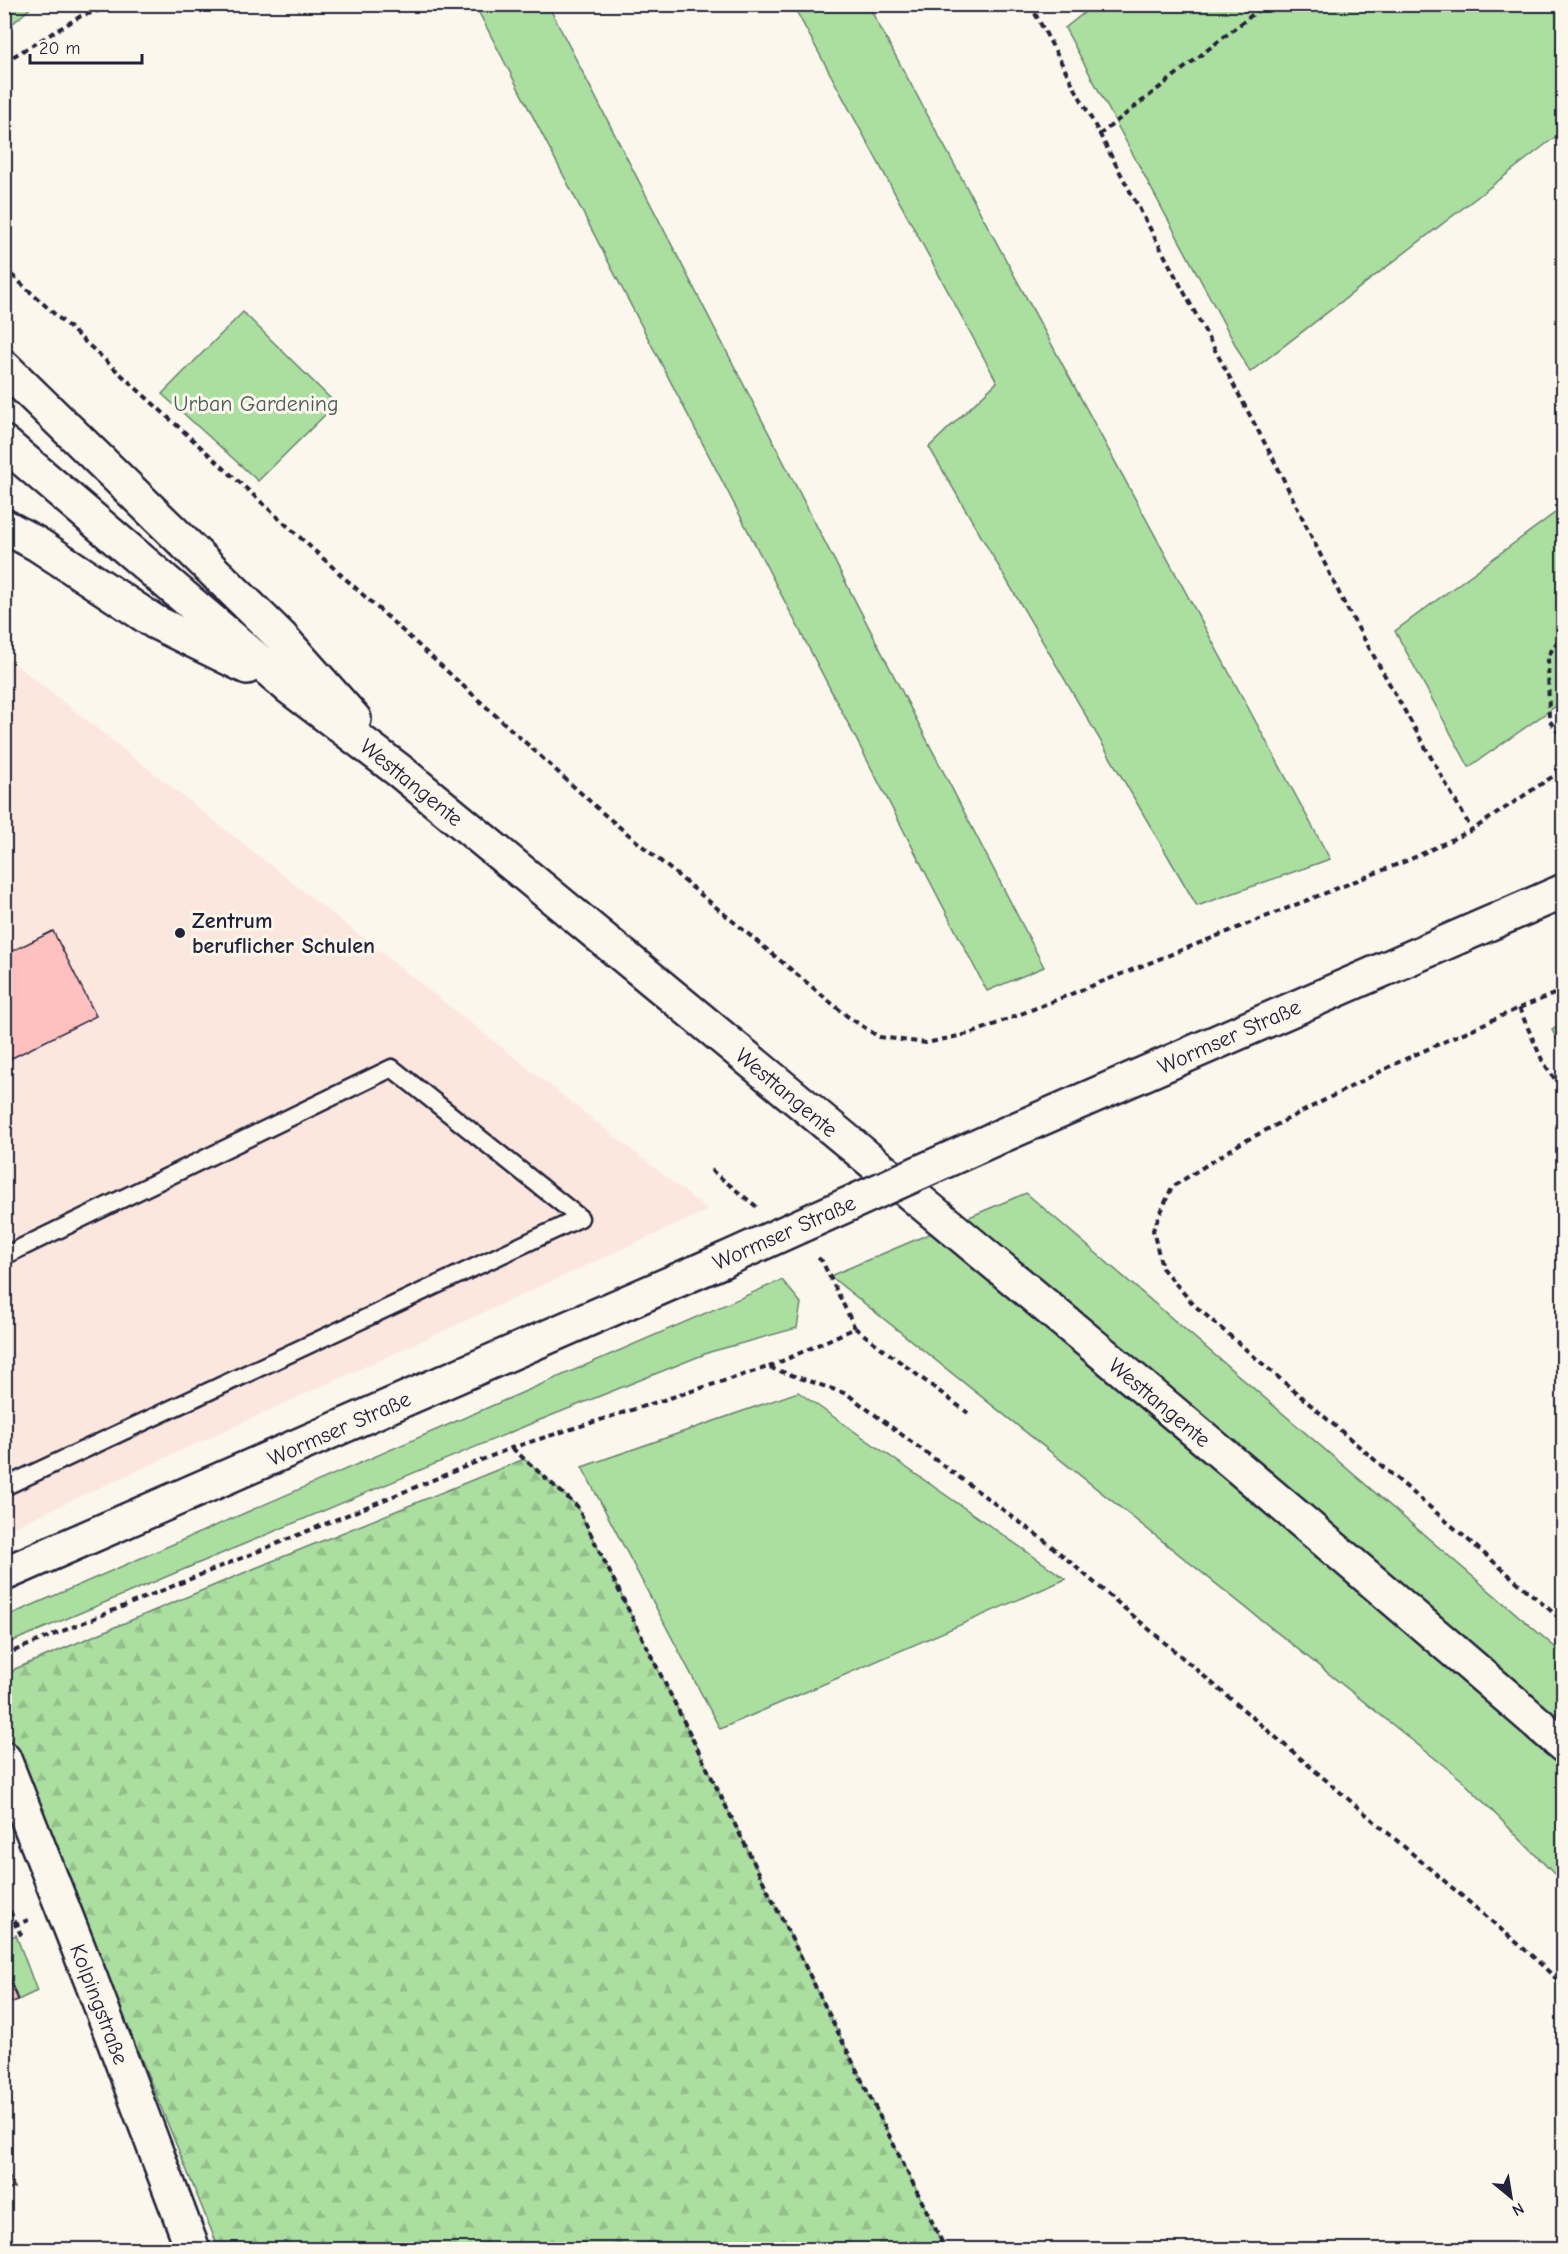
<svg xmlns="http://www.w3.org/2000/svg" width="1568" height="2254" viewBox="0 0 1568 2254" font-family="'Comic Neue',sans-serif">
	<defs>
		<pattern id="forest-firs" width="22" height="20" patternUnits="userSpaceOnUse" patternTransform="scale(1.5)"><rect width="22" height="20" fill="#abdfa0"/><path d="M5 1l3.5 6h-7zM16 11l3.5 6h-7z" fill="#93bf8b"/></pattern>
	</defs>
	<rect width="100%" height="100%" fill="#fbf7ec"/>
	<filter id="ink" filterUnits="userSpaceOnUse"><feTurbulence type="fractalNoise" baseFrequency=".0167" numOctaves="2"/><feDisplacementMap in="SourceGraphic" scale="12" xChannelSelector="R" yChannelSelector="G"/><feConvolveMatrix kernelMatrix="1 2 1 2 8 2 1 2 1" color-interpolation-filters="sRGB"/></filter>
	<g filter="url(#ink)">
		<polygon fill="#fce7de" points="5,656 708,1210 5,1531"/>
		<g fill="#abdfa0" stroke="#66806e" stroke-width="1.5">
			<polygon points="5,4 34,4 34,5 5,30"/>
			<polygon points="475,5 548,5 1044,967 987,991"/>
			<polygon points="793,5 868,5 1330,859 1197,906 929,447 997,382"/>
			<polygon points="1094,5 1563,5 1563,131 1250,372 1065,28"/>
			<polygon points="243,312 336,404 258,481 162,394"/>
			<polygon points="1563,507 1563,701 1469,767 1395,631"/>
			<polygon points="1563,1023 1563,1051 1552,1030"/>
			<polygon points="1026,1193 1563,1654 1563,1883 1462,1780 830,1276"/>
			<polygon points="782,1280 801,1303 797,1328 710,1352 530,1424 11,1642 5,1641 5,1617"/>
			<polygon points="798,1392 1066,1579 720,1729 582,1467"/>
			<polygon points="16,1935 37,1991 18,2000 5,1966 5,1940"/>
		</g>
		<polygon fill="url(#forest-firs)" stroke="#66806e" stroke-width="1.5" points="524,1459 577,1506 924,2205 944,2249 219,2249 5,1726 5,1680 15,1669 270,1562"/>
		<g fill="#fec1bf" stroke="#22223b" stroke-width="1.5">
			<polygon points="53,931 96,1016 4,1062 4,955"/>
			<polygon points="4,1965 18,2000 4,2005"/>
			<polygon points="4,2164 14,2188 4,2192"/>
		</g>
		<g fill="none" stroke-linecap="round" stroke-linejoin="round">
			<g stroke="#22223b" stroke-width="21">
				<polyline id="lane" points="4,1256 392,1068 580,1218 4,1487"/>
			</g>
			<g stroke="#22223b" stroke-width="38">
				<g id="street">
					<polyline points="994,1139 1564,891"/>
					<polyline points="4,1574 724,1260"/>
					<polyline points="4,1759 91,1980 193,2250"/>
				</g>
			</g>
			<g stroke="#22223b" stroke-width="38">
				<g id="primary">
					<polyline points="4,367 280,636 354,719"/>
					<path d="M 4,443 L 289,687 L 401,772 C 790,1094 1182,1414 1564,1746"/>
					<polyline points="4,526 37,544 155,622 247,667"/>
				</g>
			</g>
			<g stroke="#22223b" stroke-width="4" stroke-dasharray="6 4.5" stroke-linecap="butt">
				<polyline points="1030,4 1277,466 1345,605 1472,830"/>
				<polyline points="4,62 81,16 122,4"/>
				<polyline points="1099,135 1266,4"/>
				<polyline points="4,268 605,815 847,1016 879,1037 926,1043 973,1033 1411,859 1472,830 1564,769"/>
				<polyline points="1564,632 1548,656 1549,720 1564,740"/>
				<polyline points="1564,990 1519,1008 1401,1061 1241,1143 1172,1187 1153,1230 1162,1268 1194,1305 1564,1622"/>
				<polyline points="1519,1008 1543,1062 1564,1092"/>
				<polyline points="711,1170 757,1207"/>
				<polyline points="818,1258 822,1261 855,1328"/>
				<polyline points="769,1367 855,1328 968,1413"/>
				<polyline points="512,1448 577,1506 946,2250"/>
				<polyline points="4,1655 511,1448 768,1367 847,1394 1049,1544 1530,1954 1564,1986"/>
				<polyline points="10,1911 22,1937"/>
				<polyline points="4,1930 28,1920"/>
			</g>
			<use href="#lane" stroke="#fbf7ec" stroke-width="16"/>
			<use href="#street" stroke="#fbf7ec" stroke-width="33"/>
			<use href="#primary" stroke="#fbf7ec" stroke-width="33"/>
			<g stroke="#22223b" stroke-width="38" stroke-linecap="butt">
				<polyline id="street-bridge" points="724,1260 994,1139"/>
			</g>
			<use href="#street-bridge" stroke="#fbf7ec" stroke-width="33"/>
		</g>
	</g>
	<circle fill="#22223b" stroke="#fbf7ec" stroke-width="2" cx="180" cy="933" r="6"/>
	<g text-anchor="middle" stroke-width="6" stroke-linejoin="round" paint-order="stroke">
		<g font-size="22" fill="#4b5b59" stroke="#fbf7ec">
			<text x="256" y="411">Urban Gardening</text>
		</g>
		<g font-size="22" fill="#22223b" stroke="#fbf7ec">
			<text transform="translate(412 782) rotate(39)" y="8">Westtangente</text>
			<text transform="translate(1229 1036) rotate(-24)" y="8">Wormser Straße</text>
			<text transform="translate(787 1092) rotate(40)" y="8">Westtangente</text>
			<text transform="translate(784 1232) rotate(-24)" y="8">Wormser Straße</text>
			<text transform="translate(1160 1402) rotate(40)" y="8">Westtangente</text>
			<text transform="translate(339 1428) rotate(-24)" y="8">Wormser Straße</text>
			<text transform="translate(100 2004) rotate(69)" y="8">Kolpingstraße</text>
		</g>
		<g font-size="22" font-weight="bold" fill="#22223b" stroke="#fbf7ec" text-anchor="start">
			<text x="192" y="928">Zentrum<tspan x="192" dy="25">beruflicher Schulen</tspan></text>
		</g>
	</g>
	<rect width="1568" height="2254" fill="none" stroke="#fbf7ec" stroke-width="24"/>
	<rect x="12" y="12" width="1544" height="2230" fill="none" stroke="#22223b" stroke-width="2" filter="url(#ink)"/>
	<g transform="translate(1511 2197) rotate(150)" stroke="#fbf7ec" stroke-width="4.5" paint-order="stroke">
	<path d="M0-4.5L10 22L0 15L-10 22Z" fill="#22223b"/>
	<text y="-9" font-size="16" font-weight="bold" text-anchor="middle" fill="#22223b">N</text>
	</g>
	<path d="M30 54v9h112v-9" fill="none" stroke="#22223b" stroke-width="3"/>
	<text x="39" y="54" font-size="18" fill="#22223b" stroke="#fbf7ec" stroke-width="4.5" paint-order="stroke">20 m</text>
</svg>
